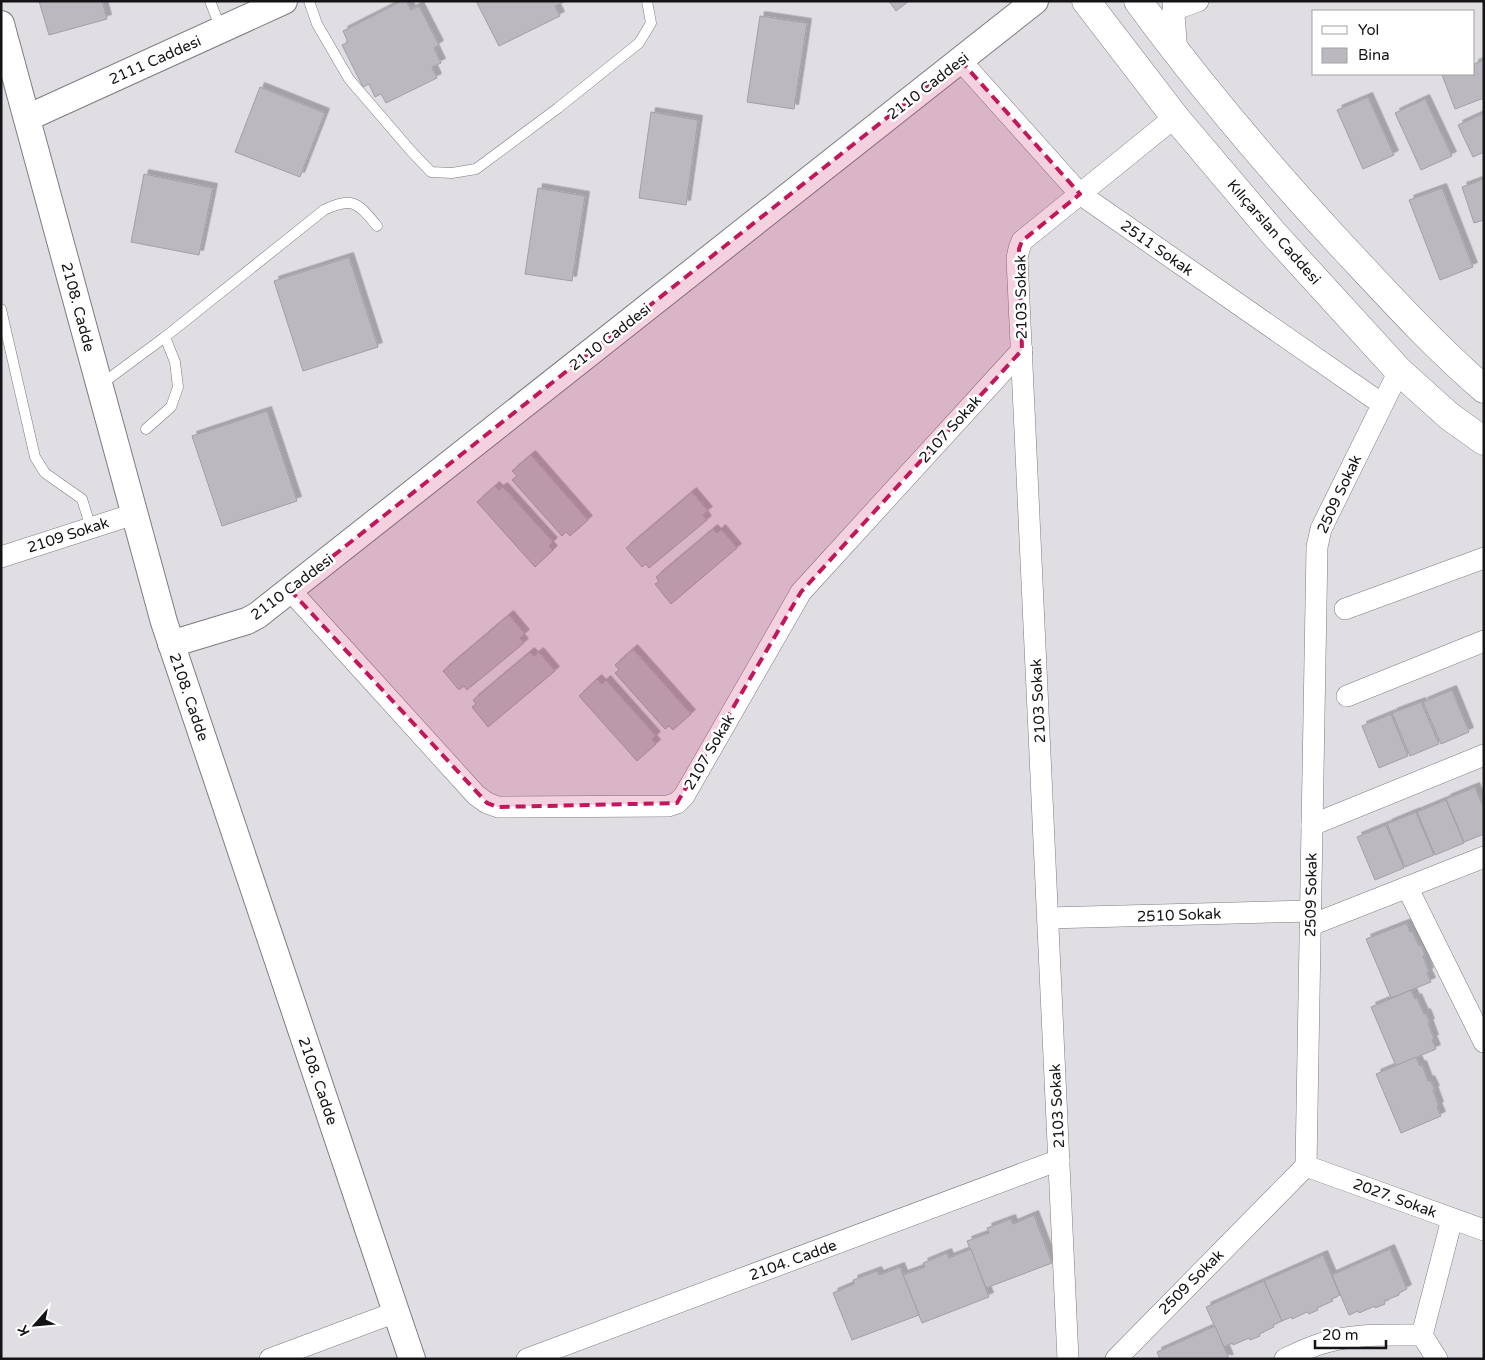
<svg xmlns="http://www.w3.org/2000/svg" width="1485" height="1360" viewBox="0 0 1485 1360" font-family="'Varela Round',sans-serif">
	<defs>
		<filter id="shadow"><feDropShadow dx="4.5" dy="-4.5" stdDeviation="0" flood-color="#0004"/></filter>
	</defs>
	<rect width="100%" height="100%" fill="#e0dde3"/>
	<g fill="#bbb9bf" stroke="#a2a0a5" filter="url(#shadow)">
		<polygon points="39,1 102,1 107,19 49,35"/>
		<polygon points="402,1 406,1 411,10 419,6 439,45 434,48 441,63 432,67 437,78 386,103 381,94 375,97 369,84 363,87 342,45 348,42 343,31"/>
		<polygon points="476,1 564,1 564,2 555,6 560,16 499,46"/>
		<polygon points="889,1 909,1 896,11"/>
		<polygon points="760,16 807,23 794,109 747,102"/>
		<polygon points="1484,60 1484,98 1455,109 1442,75 1447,74 1474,74 1474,64"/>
		<polygon points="260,87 325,113 300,177 235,152"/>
		<polygon points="1368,97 1394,155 1363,169 1337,110"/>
		<polygon points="1425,99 1452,156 1421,170 1395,113"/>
		<polygon points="651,112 698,120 686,205 639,198"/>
		<polygon points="1484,113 1484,152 1473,157 1458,125"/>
		<polygon points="144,174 213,188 199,255 131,242"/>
		<polygon points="1484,179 1484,220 1474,223 1462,187"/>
		<polygon points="538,188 585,196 572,281 525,274"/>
		<polygon points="1442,188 1473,267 1440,280 1409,200"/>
		<polygon points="349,257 378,347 303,371 274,281"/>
		<polygon points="267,411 297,501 222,526 192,436"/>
		<polygon points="531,455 588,520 570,536 566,532 562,536 512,480 517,476 512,471"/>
		<polygon points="495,486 499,490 503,487 553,542 549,546 553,550 535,567 477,502"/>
		<polygon points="692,492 708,511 703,515 707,520 649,568 646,564 642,567 626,548"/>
		<polygon points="713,529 717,533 721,529 737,548 671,604 655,584 659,581 656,577"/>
		<polygon points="509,615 525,634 520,638 524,643 467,690 464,686 459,690 443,671"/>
		<polygon points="633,649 691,714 673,730 669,726 665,729 615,673 619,670 615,665"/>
		<polygon points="530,652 534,656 539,652 555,671 488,727 472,707 476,704 473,700"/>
		<polygon points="597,679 602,684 606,680 656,736 652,739 656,744 637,761 579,696"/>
		<polygon points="1452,690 1469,732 1441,744 1423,702"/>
		<polygon points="1421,702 1439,744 1410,756 1392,713"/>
		<polygon points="1391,714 1408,756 1379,768 1362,726"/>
		<polygon points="1475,787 1484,809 1484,834 1464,842 1446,799"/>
		<polygon points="1446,800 1464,843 1435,855 1417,812"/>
		<polygon points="1416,812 1434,855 1405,867 1387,824"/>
		<polygon points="1386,825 1404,868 1375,880 1357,837"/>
		<polygon points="1407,923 1410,932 1412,931 1419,946 1421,945 1425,955 1423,956 1429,972 1427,973 1431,982 1391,998 1366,939"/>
		<polygon points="1411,990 1415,999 1417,998 1424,1014 1426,1013 1430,1023 1428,1023 1434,1039 1432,1040 1436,1049 1396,1066 1371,1007"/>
		<polygon points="1416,1057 1420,1066 1422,1065 1428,1081 1430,1080 1435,1090 1433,1090 1439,1106 1437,1107 1441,1116 1401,1133 1376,1074"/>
		<polygon points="1034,1215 1052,1263 986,1288 967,1241 989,1233 987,1228 1011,1219 1013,1224"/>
		<polygon points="971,1249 989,1297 922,1323 903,1275 925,1267 923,1263 947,1253 949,1258"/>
		<polygon points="1390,1249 1407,1289 1399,1293 1399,1295 1384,1301 1385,1304 1375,1308 1375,1306 1359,1313 1358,1311 1349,1315 1332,1275"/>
		<polygon points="1323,1255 1340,1295 1331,1299 1333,1301 1317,1308 1318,1310 1309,1314 1307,1312 1292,1319 1291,1317 1282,1321 1264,1281"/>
		<polygon points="900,1267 919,1315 852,1340 833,1293 854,1284 853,1280 877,1271 879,1275"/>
		<polygon points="1264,1281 1282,1321 1273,1325 1274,1327 1259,1334 1260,1336 1250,1340 1249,1338 1233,1345 1233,1343 1224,1347 1206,1307"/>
		<polygon points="1215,1326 1229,1359 1160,1359 1157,1352"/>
	</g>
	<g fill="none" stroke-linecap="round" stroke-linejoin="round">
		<g stroke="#7e7c81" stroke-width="11">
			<g id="service">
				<polyline points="210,1 221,29"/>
				<polyline points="309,1 317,24 349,79 411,151 431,172 452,173 476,169 558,108 639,43 651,23 647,1"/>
				<polyline points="1,309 35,457 45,473 82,499 91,528"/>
				<path d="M 100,385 L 165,337 L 324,210 C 353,196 358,203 377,226"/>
				<polyline points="146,429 171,407 178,387 175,362 165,337"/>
			</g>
		</g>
		<g stroke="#7e7c81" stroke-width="22">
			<g id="minor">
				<polyline points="1173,1 1177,54"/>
				<polyline points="1173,10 1198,1"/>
				<polyline points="960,60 1080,194 1382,404"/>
				<polyline points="1,557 134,514"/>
				<polyline points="290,590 476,795 487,803 498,807 668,806 677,803 684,796 801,592 1022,350"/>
				<polyline points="1345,609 1484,558"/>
				<polyline points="1347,696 1484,641"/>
				<polyline points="1312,825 1484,755"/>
				<polyline points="1407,887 1484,1042"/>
				<polyline points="1048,918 1311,911"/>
				<polyline points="1311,925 1484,857"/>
				<polyline points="1306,1166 1484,1230"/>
				<polyline points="270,1359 396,1312"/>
				<polyline points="527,1359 1059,1160"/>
				<polyline points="1068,1359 1017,258 1019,249 1022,241 1175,117"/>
				<polyline points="1116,1359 1306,1166 1317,547 1321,529 1399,371"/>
				<path d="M 1285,1359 C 1295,1354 1306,1349 1317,1345 C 1350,1333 1387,1335 1422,1335"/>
				<polyline points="1437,1359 1422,1335 1452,1219"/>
			</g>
		</g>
		<g stroke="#7e7c81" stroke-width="28">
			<g id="tertiary">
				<polyline points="1,24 164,622 396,1312 412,1359"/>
				<polyline points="27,118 284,1"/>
				<polyline points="171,644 247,621 258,615 1035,1"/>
			</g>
		</g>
		<g stroke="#7e7c81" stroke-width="29">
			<g id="secondary">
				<polyline points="1086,1 1175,117 1274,234 1399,371 1449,416 1484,441"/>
				<path d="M 1138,1 C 1201,87 1270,168 1342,246 C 1388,295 1433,345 1484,389"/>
			</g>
		</g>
		<use href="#service" stroke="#fff" stroke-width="10"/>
		<use href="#minor" stroke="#fff" stroke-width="21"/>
		<use href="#tertiary" stroke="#fff" stroke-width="26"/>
		<use href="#secondary" stroke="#fff" stroke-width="28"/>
	</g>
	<path fill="#c2185b" fill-opacity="0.2" stroke="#c2185b" stroke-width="4" stroke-dasharray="10 6" stroke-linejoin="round" d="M 960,60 L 1080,194 L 1022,241 L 1019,249 L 1022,350 L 801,592 L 677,803 L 498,807 L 487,803 L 290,590 Z"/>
	<g text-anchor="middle" stroke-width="5" stroke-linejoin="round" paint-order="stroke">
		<g font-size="15" fill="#141315" stroke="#fff">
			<text transform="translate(155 60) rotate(-24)" y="5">2111 Caddesi</text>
			<text transform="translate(928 86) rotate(-38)" y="5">2110 Caddesi</text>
			<text transform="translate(1274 232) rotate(49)" y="5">Kılıçarslan Caddesi</text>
			<text transform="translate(1157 248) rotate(35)" y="5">2511 Sokak</text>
			<text transform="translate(1021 297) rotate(-91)" y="5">2103 Sokak</text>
			<text transform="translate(78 307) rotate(75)" y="5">2108. Cadde</text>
			<text transform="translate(610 337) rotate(-38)" y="5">2110 Caddesi</text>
			<text transform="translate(950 429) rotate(-48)" y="5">2107 Sokak</text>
			<text transform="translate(1339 494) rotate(-65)" y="5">2509 Sokak</text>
			<text transform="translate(68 535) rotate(-18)" y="5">2109 Sokak</text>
			<text transform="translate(292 587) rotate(-37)" y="5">2110 Caddesi</text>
			<text transform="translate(189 697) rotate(71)" y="5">2108. Cadde</text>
			<text transform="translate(1038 701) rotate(-93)" y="5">2103 Sokak</text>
			<text transform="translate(709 752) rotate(-60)" y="5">2107 Sokak</text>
			<text transform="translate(1311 895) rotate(-89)" y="5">2509 Sokak</text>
			<text transform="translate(1179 915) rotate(-2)" y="5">2510 Sokak</text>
			<text transform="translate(318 1081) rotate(71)" y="5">2108. Cadde</text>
			<text transform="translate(1057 1106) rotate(-93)" y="5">2103 Sokak</text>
			<text transform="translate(1395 1198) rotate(20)" y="5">2027. Sokak</text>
			<text transform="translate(793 1260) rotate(-20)" y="5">2104. Cadde</text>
			<text transform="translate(1191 1282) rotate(-45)" y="5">2509 Sokak</text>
		</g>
	</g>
	<rect width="1485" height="1360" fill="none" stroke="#141315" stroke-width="5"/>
	<rect x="1312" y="10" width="162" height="65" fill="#ffffff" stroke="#a1a1a1"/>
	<rect x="1322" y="26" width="25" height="8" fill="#ffffff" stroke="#a1a1a1"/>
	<text x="1358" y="35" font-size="15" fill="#141315">Yol</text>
	<rect x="1322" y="48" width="25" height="15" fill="#bbb9bf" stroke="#a1a1a1"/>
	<text x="1358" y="60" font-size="15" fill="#141315">Bina</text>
	<g transform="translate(35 1325) rotate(243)" stroke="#ffffff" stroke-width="4" paint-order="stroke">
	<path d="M0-4L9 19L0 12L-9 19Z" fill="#141315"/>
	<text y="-8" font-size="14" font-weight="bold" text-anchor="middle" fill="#141315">K</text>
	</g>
	<path d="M1315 1340v8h71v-8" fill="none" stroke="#141315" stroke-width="2.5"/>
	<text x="1322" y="1340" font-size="15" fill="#141315" stroke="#ffffff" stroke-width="4" paint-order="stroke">20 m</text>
</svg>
